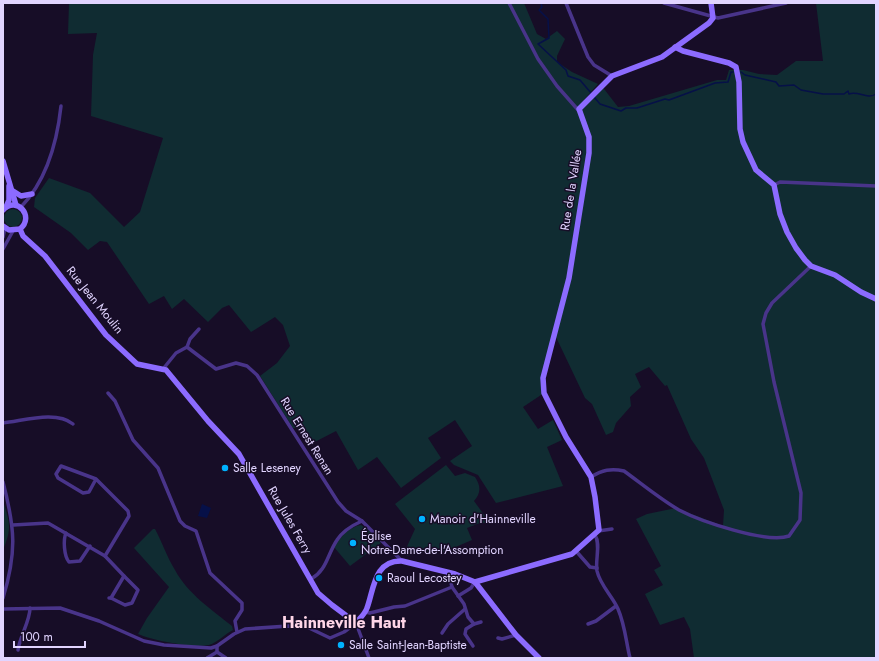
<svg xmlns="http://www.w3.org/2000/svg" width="879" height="661" viewBox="0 0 879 661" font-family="Jost,sans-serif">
	<rect width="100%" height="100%" fill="#170d27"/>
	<g fill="#102c32">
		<polygon points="69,3 524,3 537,34 546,39 557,31 565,39 557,56 557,62 572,72 598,84 584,100 579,96 586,101 601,85 618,107 629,106 717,80 726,80 729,70 743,70 759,74 777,75 796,61 823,61 816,3 876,3 876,658 694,658 690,629 684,617 660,625 645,594 663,585 654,570 661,566 636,519 647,514 676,508 723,526 724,510 704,458 691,439 667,385 665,386 649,367 635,374 641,387 630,397 631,406 616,423 613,432 606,435 592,404 585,398 555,335 543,378 544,393 523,407 538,429 553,420 562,440 547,447 563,486 496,503 478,475 454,465 450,461 472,446 455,420 428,438 441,458 401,488 377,457 358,470 336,431 309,445 297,428 293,428 260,376 277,363 290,346 283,325 275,317 251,332 229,305 222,308 208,322 184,299 172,309 164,296 149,304 107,242 100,241 88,250 71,233 34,207 35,198 49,178 90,193 124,227 140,212 163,138 91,116 93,55 97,33 68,34"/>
		<circle cx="13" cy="218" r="9"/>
		<path d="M 446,465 L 455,476 L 465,473 L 475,477 C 481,486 481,493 474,501 L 490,523 L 480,523 L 467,528 L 472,540 L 444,552 L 421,552 L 407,556 L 404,553 L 415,529 L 395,504 Z"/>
		<path d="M 3,501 C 10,523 12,528 3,550 Z"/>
		<path d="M 361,525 L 371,532 L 381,543 L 350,566 L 334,547 C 340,537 349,527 361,525 Z"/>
		<path d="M 153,529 L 155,529 C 162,542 167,557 175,570 C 187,593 212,610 232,626 L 233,630 C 225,634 218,642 209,645 C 193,648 154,641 138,634 L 147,618 L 169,587 L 134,548 Z"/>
	</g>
	<polygon fill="#061048" points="202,504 211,508 207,518 198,516"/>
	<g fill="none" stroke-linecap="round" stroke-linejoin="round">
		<g stroke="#061048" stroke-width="1.5">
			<polyline points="541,3 542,7 539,10 548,19 549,38 538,44 566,70 568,76 580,80 591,93"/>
			<path d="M 741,72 L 745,75 L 776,82 L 779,86 L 794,85 L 801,90 L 823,94 L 844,94 L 848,91 L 849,94 C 858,90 867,100 876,94"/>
			<polyline points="594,97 600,104 621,111 626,108 637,108 665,99 669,100 715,83 728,82 731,72 733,72"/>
		</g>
		<g stroke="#49348a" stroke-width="3.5">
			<polyline points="509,3 538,59 557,86 579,111"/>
			<polyline points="566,3 588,57 594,65 612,76"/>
			<polyline points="664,3 718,18 786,3"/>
			<polyline points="774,185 780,182 876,186"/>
			<path d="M 21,207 C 47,180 57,143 61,106"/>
			<polyline points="3,237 5,228"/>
			<polyline points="3,249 13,231"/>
			<polyline points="187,347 190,339 199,329"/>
			<polyline points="163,369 176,353 187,347 216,369 236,363 247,366 257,375 338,502 346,511 362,521 402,561"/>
			<polyline points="108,393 115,401 133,440 158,468 180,521 185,526 196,531 210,573 242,603 242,610 235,621 237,632"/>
			<path d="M 3,423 C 23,421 56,410 73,424"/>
			<path d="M 591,477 C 602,470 611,468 624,471 C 642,484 660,499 679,510 C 700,521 767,544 789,536 L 800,520 L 801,493 L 774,382 L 763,324 L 766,313 L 772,303 L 811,266"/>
			<polyline points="96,479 89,492 83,493 58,478 56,474 61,466 96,479 128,511 129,516 105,556"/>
			<path d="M 3,482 C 15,528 17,552 3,598"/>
			<polyline points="13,525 48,523 105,556 124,576 111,598 109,598"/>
			<polyline points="598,531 612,529"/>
			<path d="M 66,533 C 63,540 64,556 69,562 L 80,561 L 90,546"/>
			<path d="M 595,535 C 601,544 595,560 597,571 C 600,585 613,597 618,609 C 625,625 626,642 630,658"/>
			<polyline points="576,551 590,567 597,568"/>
			<polyline points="448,572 452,587 464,604 468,617 474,624 481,622"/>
			<path d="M 311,579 C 327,570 327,555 337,540 C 342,532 353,525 362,521"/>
			<polyline points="458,596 471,588 475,582"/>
			<polyline points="111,598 125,605 132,603 138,590 124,576"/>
			<polyline points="3,609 60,608 99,621 144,641 164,645 211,648 217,646 234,634 245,629 288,626 307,627 330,638 344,632 356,623 369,658"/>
			<polyline points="365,612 370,613 394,607 405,606 452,587"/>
			<polyline points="588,624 596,621 616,606"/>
			<polyline points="442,633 448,624 465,609"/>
			<polyline points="498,638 502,639 516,635"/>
			<polyline points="473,646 465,634 466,629 474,624"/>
			<path d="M 18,650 C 20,636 30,621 30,608"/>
			<polyline points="217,652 226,658"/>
			<polyline points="207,658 217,652 217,646"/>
		</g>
		<g stroke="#8c6bff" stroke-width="5.5">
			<polyline points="675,47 683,51 729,63 736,67 739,82 740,129 743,142 756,170 774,185 780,214 787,232 796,248 805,260 811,266 835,275 861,292 876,299"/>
			<polyline points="3,161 16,205"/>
			<polyline points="13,191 21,196 32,194"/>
			<polyline points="6,207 9,200 9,186"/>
			<path d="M 3,210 C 17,195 35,217 20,229 L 9,230 L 3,226"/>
			<path d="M 20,229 L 23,236 L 45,256 L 106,335 L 137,364 L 166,370 L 208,421 L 239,454 L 318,593 L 332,605 L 356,623 C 360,618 365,614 367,608 C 374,589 374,560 402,561 L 455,574 L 475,582"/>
			<polyline points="475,582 572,554 599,530 595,497 591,477 566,437 544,393 543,378 569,278 589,153 589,137 579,109 612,76 662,57 709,23 713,18 711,3"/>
			<polyline points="475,582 516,635 539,658"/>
		</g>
	</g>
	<g fill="#00b2ff" stroke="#170d27" stroke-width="1.5">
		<circle cx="225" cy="468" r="4"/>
		<circle cx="422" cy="519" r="4"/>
		<circle cx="353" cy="543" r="4"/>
		<circle cx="379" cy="578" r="4"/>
		<circle cx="341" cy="645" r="4"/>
	</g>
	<g text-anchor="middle" stroke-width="3" stroke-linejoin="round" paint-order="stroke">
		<g font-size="12" fill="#e1d4ff" stroke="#170d27">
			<text transform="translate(571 190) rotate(-81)" y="4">Rue de la Vallée</text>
			<text transform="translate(95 300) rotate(51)" y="4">Rue Jean Moulin</text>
			<text transform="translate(307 436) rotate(58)" y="4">Rue Ernest Renan</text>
			<text transform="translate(290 520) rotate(60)" y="4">Rue Jules Ferry</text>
		</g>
		<g font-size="12" fill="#e1d4ff" stroke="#170d27" text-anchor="start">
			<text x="233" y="472">Salle Leseney</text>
			<text x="430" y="523">Manoir d'Hainneville</text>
			<text x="361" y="540">Église<tspan x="361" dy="14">Notre-Dame-de-l'Assomption</tspan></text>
			<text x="387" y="582">Raoul Lecostey</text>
			<text x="349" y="649">Salle Saint-Jean-Baptiste</text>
		</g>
		<g font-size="16" font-weight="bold" fill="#ffd6e8" stroke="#170d27">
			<text x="344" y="628">Hainneville Haut</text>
		</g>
	</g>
	<rect width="879" height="661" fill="none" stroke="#e1d4ff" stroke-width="8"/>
	<path d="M14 641v6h71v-6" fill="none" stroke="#e1d4ff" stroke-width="2"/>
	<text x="20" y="641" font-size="12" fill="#e1d4ff" stroke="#170d27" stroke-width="3" paint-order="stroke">100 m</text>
</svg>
